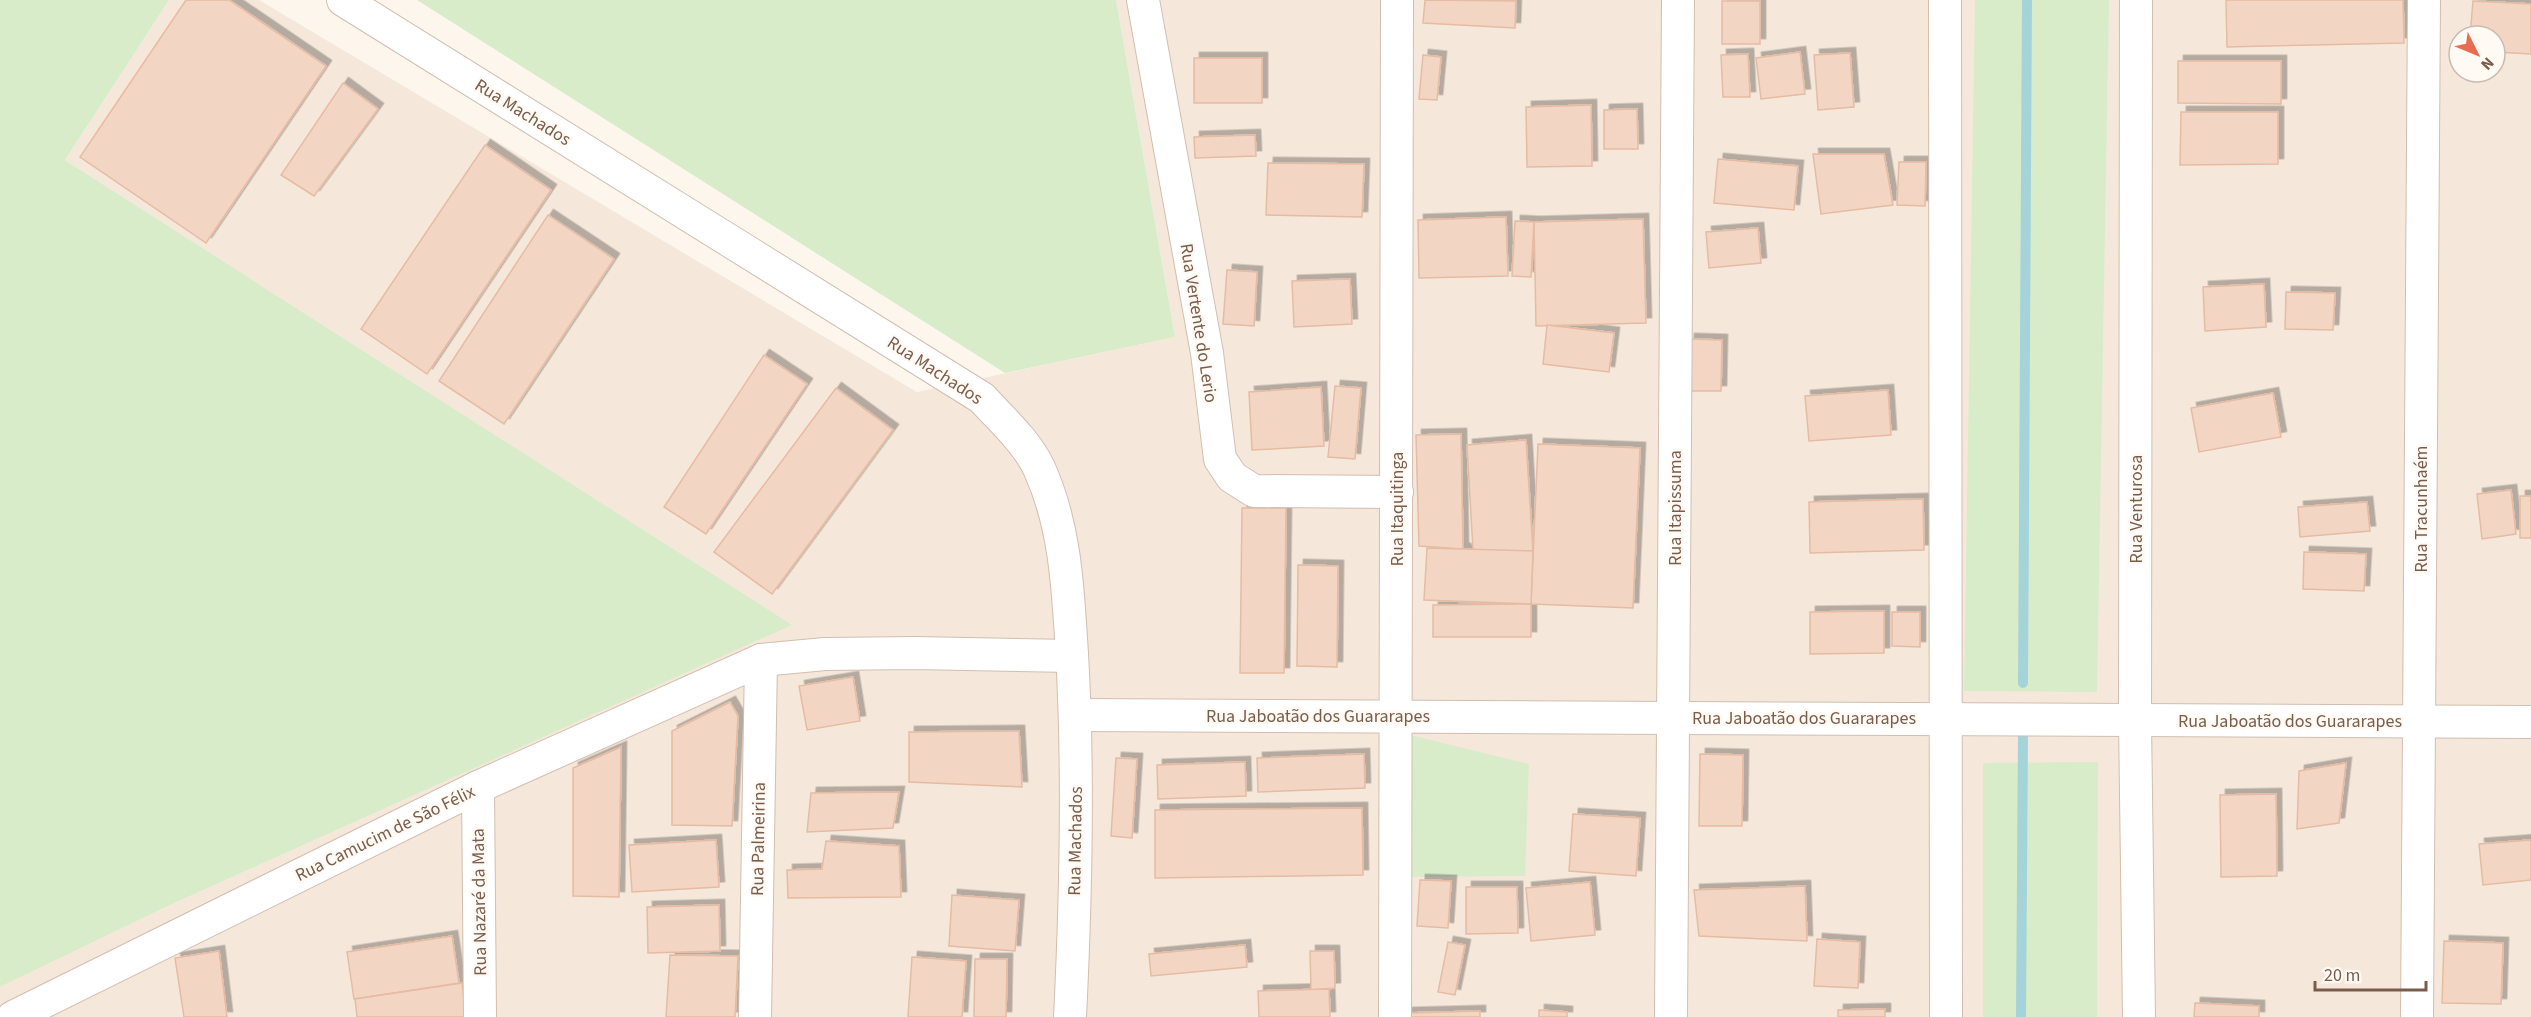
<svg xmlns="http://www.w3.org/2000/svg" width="2531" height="1017" viewBox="0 0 2531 1017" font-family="'Source Sans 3',sans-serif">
	<defs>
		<filter id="shadow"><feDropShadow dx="5.5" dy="-5.5" stdDeviation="0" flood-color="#0004"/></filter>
	</defs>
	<rect width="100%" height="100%" fill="#fdf6ec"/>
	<path fill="#f5e8da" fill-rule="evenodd" d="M 169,0 L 259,0 L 917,392 L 1175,337 L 1116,0 L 2531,0 L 2531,1017 L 0,1017 L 0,987 L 168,906 L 791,625 L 65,160 ZM 2459,36 L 2495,36 L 2495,72 L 2459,72 Z"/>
	<g fill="#d8ecc9">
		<polygon points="0,0 169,0 65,160 792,625 168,906 0,987"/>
		<polygon points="417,0 1116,0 1175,337 1005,373"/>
		<polygon points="1975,0 2109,0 2097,692 1964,691"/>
		<polygon points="1410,735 1529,764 1525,876 1402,877"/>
		<polygon points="2098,762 2097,1017 1983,1017 1983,763"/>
	</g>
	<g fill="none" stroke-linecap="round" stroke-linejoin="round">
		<g stroke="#a5d3da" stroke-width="10">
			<polyline points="2023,683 2027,0"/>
			<polyline points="2021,1017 2023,732"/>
		</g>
	</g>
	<g fill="#f3d5c3" stroke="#e6bba3" stroke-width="1.5" filter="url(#shadow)">
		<polygon points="186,0 229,0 326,66 206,243 80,157"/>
		<polygon points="1425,0 1516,1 1515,28 1423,23"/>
		<polygon points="2226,0 2403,0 2404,43 2227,47"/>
		<rect x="1722" y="1" width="38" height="43"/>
		<polygon points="2473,1 2531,4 2531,54 2495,52 2495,36 2470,36"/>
		<polygon points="1800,52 1805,94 1761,99 1756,58"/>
		<polygon points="1850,53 1854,107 1818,110 1814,55"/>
		<polygon points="1748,54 1750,97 1723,97 1721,55"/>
		<polygon points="1423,55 1441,57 1437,100 1419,99"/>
		<rect x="1194" y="58" width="68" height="45"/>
		<polygon points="2178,61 2281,61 2281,104 2178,103"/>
		<polygon points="343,83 378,109 314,196 281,175"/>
		<polygon points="1591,105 1592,166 1527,167 1526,107"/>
		<polygon points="1637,109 1638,149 1604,149 1604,110"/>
		<polygon points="2181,112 2278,112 2278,164 2180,165"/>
		<polygon points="1255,135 1256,156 1195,158 1194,137"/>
		<polygon points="485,145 551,190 427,374 361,329"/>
		<polygon points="1813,154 1884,154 1893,205 1821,214"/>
		<polygon points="1718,159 1798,166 1794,210 1714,203"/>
		<polygon points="1899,162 1926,162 1925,206 1897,205"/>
		<polygon points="1268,163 1364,164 1362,217 1266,215"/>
		<polygon points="548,215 614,259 504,424 439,381"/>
		<polygon points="1506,217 1508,276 1419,278 1418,220"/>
		<polygon points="1643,219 1646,323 1536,326 1534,222"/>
		<polygon points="1515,221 1534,222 1531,277 1512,276"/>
		<polygon points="1758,228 1761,263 1709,268 1706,232"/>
		<polygon points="1227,270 1257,272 1254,326 1223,324"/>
		<polygon points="1350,279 1352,324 1294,327 1292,281"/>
		<polygon points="2264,284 2266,327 2205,331 2203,287"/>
		<polygon points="2286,292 2335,293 2333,330 2285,329"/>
		<polygon points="1547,325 1614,333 1609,372 1543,364"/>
		<polygon points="1689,339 1722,340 1721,391 1688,391"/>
		<polygon points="764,355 807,384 706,534 664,507"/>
		<polygon points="1335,386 1361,388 1355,459 1328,457"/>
		<polygon points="1321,387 1324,446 1252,450 1249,392"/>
		<polygon points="836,388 893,430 772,594 714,552"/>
		<polygon points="1888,390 1891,435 1809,441 1805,396"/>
		<polygon points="2273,393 2281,437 2199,452 2191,408"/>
		<polygon points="1461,434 1463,549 1419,546 1416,435"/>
		<polygon points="1526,440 1533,551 1473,550 1467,445"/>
		<polygon points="1538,444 1640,448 1633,608 1531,604"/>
		<polygon points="2511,490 2516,534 2482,539 2477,494"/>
		<rect x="2520" y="496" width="11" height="42"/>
		<polygon points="1923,499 1924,550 1810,553 1809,502"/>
		<polygon points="2367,502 2370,531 2300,537 2298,507"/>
		<polygon points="1242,508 1286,508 1284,673 1240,673"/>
		<polygon points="1427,548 1533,551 1531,604 1424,600"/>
		<polygon points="2304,552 2366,554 2364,591 2303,589"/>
		<polygon points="1298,565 1338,566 1337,667 1297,666"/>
		<polygon points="1531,604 1531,637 1433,637 1433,605"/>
		<polygon points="1884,611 1884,653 1810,654 1810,612"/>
		<polygon points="1892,612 1920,612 1920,647 1892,646"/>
		<polygon points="853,677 860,721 807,730 799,686"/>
		<polygon points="730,702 738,716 732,826 672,825 672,731"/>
		<polygon points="1019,731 1022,787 909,782 909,732"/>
		<polygon points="621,747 619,897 573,896 573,768"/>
		<polygon points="1364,754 1365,788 1258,792 1257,758"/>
		<polygon points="1700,754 1743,755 1742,826 1699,826"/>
		<polygon points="1116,758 1137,759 1132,838 1111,836"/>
		<polygon points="1245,762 1246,796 1158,799 1157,765"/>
		<polygon points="2346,763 2339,823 2297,829 2299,771"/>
		<polygon points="899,792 893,828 807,832 811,793"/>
		<polygon points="2276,794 2277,876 2221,877 2220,795"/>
		<polygon points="1362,808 1363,875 1155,878 1155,810"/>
		<polygon points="1573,814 1640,818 1636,876 1569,871"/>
		<polygon points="716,840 719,887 632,892 629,845"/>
		<polygon points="2531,840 2531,880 2483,885 2479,844"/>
		<polygon points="826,841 899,846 901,897 788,898 787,870 822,869"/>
		<polygon points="1420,880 1451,881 1448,928 1417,926"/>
		<polygon points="1590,882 1595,935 1531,941 1526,888"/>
		<polygon points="1805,886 1807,941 1699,936 1694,890"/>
		<polygon points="1466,887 1517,887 1518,933 1466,934"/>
		<polygon points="952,895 1019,900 1015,951 949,946"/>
		<polygon points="719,905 720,951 648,953 647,907"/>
		<polygon points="452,936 459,983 354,999 347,952"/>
		<polygon points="1817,939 1860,942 1858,988 1814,986"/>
		<polygon points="2444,941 2503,943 2501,1004 2442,1003"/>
		<polygon points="1448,942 1465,945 1455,995 1438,992"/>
		<polygon points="1245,945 1247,967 1151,976 1149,954"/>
		<polygon points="219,951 227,1017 184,1017 175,958"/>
		<polygon points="1310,951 1334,951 1335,988 1311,990"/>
		<polygon points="670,955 738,956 735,1017 666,1017"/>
		<polygon points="912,957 966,961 962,1017 908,1017"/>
		<polygon points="975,959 1007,959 1006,1017 974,1017"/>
		<polygon points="462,983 466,1017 357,1017 355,999"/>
		<polygon points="1329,989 1330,1017 1259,1017 1258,991"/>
		<polygon points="2195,1003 2259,1006 2259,1017 2194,1017"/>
		<polygon points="1885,1009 1885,1017 1838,1017 1838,1010"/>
		<polygon points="1539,1010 1567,1012 1567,1017 1539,1017"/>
		<polygon points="1480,1011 1480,1017 1407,1017 1407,1013"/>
	</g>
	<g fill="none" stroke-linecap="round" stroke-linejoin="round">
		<g stroke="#d1beb0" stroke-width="34">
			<g id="street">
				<path d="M 343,0 L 982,398 C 1002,420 1026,441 1039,468 C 1066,527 1068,591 1072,654 C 1079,775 1076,896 1070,1017"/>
				<polyline points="1143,0 1207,353 1220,459 1232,477 1254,491 1397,492"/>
				<polyline points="1945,0 1946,1017"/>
				<polyline points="2136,0 2135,720 2139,1017"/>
				<polyline points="1076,715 2531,722"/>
				<polyline points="478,787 480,1017"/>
				<polyline points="13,1017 478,787 761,660 825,654 915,653 1072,656"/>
				<polyline points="755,1017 761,660"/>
				<polyline points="1395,1017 1397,0"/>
				<polyline points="1671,1017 1678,0"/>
				<polyline points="2417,1017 2424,0"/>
			</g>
		</g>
		<use href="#street" stroke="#fff" stroke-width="32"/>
	</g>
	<g text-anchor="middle" stroke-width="5" stroke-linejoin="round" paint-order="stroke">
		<g font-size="18" fill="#7a5c4d" stroke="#fffaf3">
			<text transform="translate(523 112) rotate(32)" y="6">Rua Machados</text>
			<text transform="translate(1199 323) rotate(81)" y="6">Rua Vertente do Lerio</text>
			<text transform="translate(935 370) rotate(33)" y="6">Rua Machados</text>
			<text transform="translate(1675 508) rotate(-90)" y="6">Rua Itapissuma</text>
			<text transform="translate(1397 509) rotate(-90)" y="6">Rua Itaquitinga</text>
			<text transform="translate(2136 509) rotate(-90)" y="6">Rua Venturosa</text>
			<text transform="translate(2421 509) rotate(-90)" y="6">Rua Tracunhaém</text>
			<text x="1318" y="722">Rua Jaboatão dos Guararapes</text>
			<text x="1804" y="724">Rua Jaboatão dos Guararapes</text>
			<text x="2290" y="727">Rua Jaboatão dos Guararapes</text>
			<text transform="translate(385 833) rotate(-26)" y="6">Rua Camucim de São Félix</text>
			<text transform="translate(758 839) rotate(-89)" y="6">Rua Palmeirina</text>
			<text transform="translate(1075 841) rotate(-89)" y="6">Rua Machados</text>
			<text transform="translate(479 902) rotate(-91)" y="6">Rua Nazaré da Mata</text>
		</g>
	</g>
	<g transform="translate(2477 54) rotate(133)"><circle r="28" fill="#fffaf3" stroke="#cabbb1" stroke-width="1.5"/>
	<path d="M0-4.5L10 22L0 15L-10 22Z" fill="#e76f51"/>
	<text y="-9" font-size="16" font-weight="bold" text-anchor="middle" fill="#7a5c4d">N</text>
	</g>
	<path d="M2315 981v9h111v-9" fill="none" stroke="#7a5c4d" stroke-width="3"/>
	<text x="2324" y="981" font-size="18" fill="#7a5c4d" stroke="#fffaf3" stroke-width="4.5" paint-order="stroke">20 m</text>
</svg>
